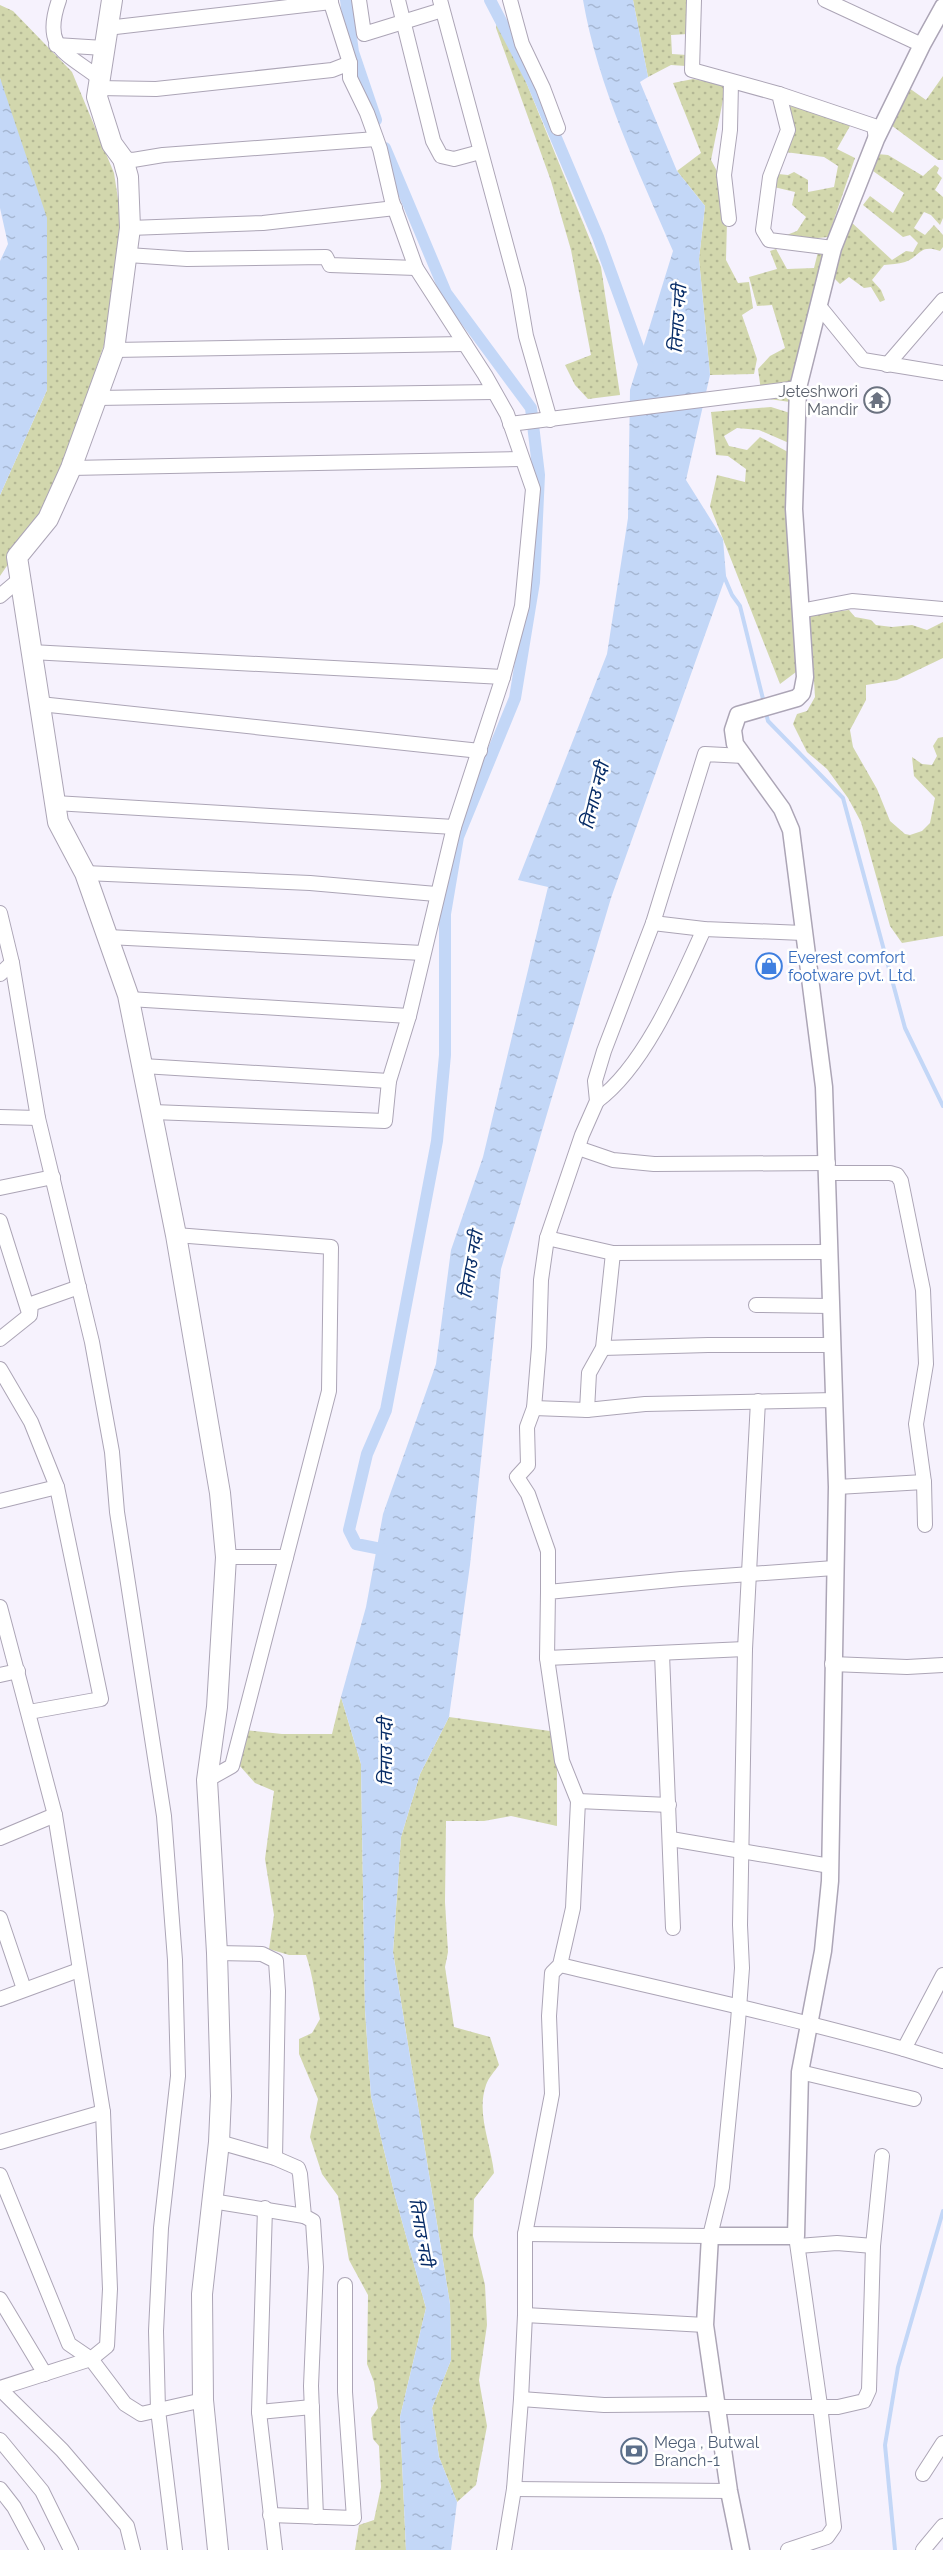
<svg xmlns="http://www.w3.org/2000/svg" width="943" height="2550" viewBox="0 0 943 2550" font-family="Raleway,'Noto Sans Devanagari',sans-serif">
	<defs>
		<pattern id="grass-dots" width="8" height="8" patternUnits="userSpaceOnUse" patternTransform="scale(1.5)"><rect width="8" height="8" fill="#d2d7ad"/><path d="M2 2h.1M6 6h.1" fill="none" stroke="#b3b794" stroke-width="1.8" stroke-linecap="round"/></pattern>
		<pattern id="water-ripples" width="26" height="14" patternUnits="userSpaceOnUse" patternTransform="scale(1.5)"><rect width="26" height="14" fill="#c3d7f7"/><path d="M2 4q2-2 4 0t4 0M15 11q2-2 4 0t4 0" fill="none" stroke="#a6b7d3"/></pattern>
	</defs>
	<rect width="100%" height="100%" fill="#f6f2fd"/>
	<g fill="url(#grass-dots)">
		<polygon points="633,0 688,0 688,34 671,35 672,54 687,55 686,66 671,65 648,77"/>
		<polygon points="0,5 13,11 72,72 114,173 122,225 112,321 52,500 0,576 0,495 47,390 0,78"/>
		<polygon points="497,20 516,57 601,267 620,395 588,399 575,385 565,365 591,355 571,250 551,181 496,28"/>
		<polygon points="943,76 943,160 938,160 891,125 909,88 926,100"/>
		<polygon points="693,79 726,85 711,160 718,173 727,221 726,260 738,283 749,282 753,308 742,315 757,359 754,374 710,375 699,259 705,206 677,171 701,153 673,83"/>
		<polygon points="787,105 826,115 850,126 837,149 855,158 828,237 798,240 784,236 797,231 806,217 792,205 795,192 774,187 778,174 788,175 794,172 808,180 808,192 834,187 838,166 824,157 785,152 795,133"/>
		<path d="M 877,154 L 888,155 L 923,176 L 935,165 L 939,168 L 937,173 L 942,178 L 935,190 L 943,197 L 943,218 L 940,225 L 931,215 L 924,212 L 914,228 L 925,235 L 934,225 L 943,235 L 943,247 L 940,251 C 919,244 921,256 905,262 C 898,264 891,264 884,265 L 872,280 L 881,290 L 885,300 L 880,302 L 871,287 L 864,288 L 849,277 L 840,284 L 830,274 L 850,221 L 892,260 L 906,251 L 913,252 L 918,243 L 910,235 L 903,237 L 863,205 L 870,196 L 893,213 L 904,193 L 873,171 Z"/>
		<polygon points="776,249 787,269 814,268 818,252 826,255 790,402 762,398 758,369 770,356 785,348 772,305 757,306 749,277 777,269 770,251"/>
		<polygon points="771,407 790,413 789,443 759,430 737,428 724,436 729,446 747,450 760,437 788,452 800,669 780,684 710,506 717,475 745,482 746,469 728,456 716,455 711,412"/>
		<polygon points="849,610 855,617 871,620 876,625 892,627 912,625 927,630 943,622 943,658 897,680 866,685 866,700 850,730 853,747 877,789 890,821 905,834 910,835 922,831 930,823 935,798 914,776 912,757 922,764 932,765 937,756 933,746 938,738 943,737 943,936 902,943 890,926 861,822 848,798 827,769 807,752 793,724 797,714 807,711 815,697 810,615"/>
		<path d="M 341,1697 L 361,1764 L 365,2010 L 371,2096 L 395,2196 L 426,2308 L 400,2417 L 406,2550 L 355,2550 L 359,2525 L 374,2520 L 381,2487 L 379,2446 L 373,2439 L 371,2418 L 378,2408 L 374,2382 L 367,2364 L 368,2295 L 349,2260 L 338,2196 L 322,2174 L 310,2137 L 318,2099 L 299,2054 L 299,2039 L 312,2033 L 320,2019 C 315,1998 313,1975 306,1955 L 289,1955 L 269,1949 L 274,1915 L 265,1859 L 274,1791 L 255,1783 L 239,1765 L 245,1730 L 282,1734 L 332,1734 Z"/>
		<path d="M 449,1717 L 550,1731 L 557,1767 L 557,1826 L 511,1816 L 484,1821 L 446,1821 L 445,1902 L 448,1952 L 445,1967 L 454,2027 L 490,2037 L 499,2065 C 495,2071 488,2078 486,2085 C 476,2113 491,2144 494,2173 L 474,2199 L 473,2236 L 485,2285 L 487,2325 L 479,2380 L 487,2426 L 476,2485 L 457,2502 L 439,2457 L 432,2408 L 451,2360 L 450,2304 L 393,1952 L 401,1837 L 420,1774 Z"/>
	</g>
	<g fill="url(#water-ripples)">
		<path d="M 583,0 L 633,0 L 648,77 L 640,82 L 677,171 L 705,206 L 699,259 L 710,375 L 686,480 L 723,539 L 726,576 L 611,898 L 501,1269 L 470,1565 L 449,1717 L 420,1774 L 401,1837 L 393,1952 L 450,2304 L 451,2360 L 432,2408 L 439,2457 L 457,2502 L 451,2550 L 406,2550 L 400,2417 L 426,2308 L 395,2196 L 371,2096 L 365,2010 L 361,1764 L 341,1697 L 366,1607 L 383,1514 L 436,1364 L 451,1250 L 483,1157 L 548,887 L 518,880 L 607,654 L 628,518 L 630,390 L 673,251 C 638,170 598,87 583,0 Z"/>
		<polygon points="0,78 47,218 47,390 0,495 0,261 8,244 0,208"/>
	</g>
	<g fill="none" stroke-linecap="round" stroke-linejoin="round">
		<g stroke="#c3d7f7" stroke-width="4">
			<polyline points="723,574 732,595 740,606 764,703"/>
			<polyline points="766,713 768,721 843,798 905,1028 943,1106"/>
			<polyline points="895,2550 885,2445 898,2367 943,2211"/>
		</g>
		<g stroke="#c3d7f7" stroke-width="12">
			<polyline points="346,0 353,52 376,120"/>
			<polyline points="490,0 532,81 598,237 643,361 648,366"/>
			<polyline points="381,1549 356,1544 349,1530 367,1454 386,1410 437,1141 445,1055 445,914 458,837 515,698 534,582 539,475 531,408 446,293 385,148"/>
		</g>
		<g stroke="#aca5b6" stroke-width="16">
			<g id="minor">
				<path d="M 59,0 C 42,48 65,52 99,78"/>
				<polyline points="359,0 364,34 442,10"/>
				<polyline points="398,0 433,141 441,156 454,159 480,152"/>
				<polyline points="440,0 518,289 526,336 550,420"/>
				<polyline points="510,0 522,44 543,88 558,128"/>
				<polyline points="694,0 692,70 779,94 788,130 770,177 763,230 769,240 833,248"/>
				<polyline points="825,0 922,45"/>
				<polyline points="107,28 331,2"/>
				<polyline points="56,45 104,48"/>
				<polyline points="98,88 156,89 332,70 350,63"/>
				<polyline points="779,94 874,126 876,139"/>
				<polyline points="123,159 133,160 163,155 376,139"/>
				<polyline points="729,219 724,175 730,130 731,82"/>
				<polyline points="130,228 263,223 395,208"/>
				<polyline points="128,255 187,259 326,257 330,265 416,268"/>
				<polyline points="819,306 863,360 943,373"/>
				<polyline points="114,350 465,344"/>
				<polyline points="887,365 943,300"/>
				<polyline points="97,398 493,392"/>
				<polyline points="510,424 798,388"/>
				<polyline points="71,468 521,459"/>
				<polyline points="0,596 20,579"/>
				<polyline points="800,611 852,601 943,609"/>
				<polyline points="31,652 503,677"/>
				<polyline points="40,704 480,751"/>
				<polyline points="55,803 454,827"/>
				<polyline points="85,873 310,883 436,894"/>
				<polyline points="0,913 12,963 38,1118 92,1342 112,1452 117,1512 164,1816 175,1960 178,2076 161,2228 156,2331 158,2410 175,2550"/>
				<polyline points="653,923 704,929 803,933"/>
				<polyline points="108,937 423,953"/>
				<polyline points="0,974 12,963"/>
				<polyline points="129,999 409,1016"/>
				<polyline points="143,1066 389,1081"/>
				<path d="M 597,1101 C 645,1066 680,982 704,929"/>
				<polyline points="153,1112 385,1121 389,1081 409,1016 454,827 503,677 522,606 533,489 507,414 485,375 416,268 392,201 380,149 367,113 350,78 350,63 330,0"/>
				<polyline points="0,1117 38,1118"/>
				<polyline points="578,1148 613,1160 654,1164 828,1163"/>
				<polyline points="828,1173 890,1173 897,1175 901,1181 923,1290 926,1364 916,1424 924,1482 925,1525"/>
				<polyline points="0,1188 53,1177"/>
				<polyline points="0,1221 29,1313"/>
				<polyline points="176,1235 331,1247 329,1391 232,1766 207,1780"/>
				<polyline points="547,1238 613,1253 830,1252"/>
				<polyline points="756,1305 830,1306"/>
				<polyline points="0,1339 30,1315 31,1304 79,1287"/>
				<polyline points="603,1348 708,1345 832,1345"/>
				<polyline points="0,1369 31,1422 57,1487"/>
				<polyline points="534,1408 587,1410 645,1404 835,1400"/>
				<polyline points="587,1410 589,1373 603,1348 613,1253"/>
				<polyline points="837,1487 924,1482"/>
				<polyline points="0,1501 57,1487 101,1699 29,1712"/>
				<polyline points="226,1557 286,1557"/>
				<polyline points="548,1592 548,1551 528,1494 517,1477 528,1465 527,1427 534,1408 539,1347 541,1280 547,1238 582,1135 597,1101 595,1081 604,1051 653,923 705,754 744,756"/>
				<polyline points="0,1607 55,1815 103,2112 110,2289 107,2346 91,2359 125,2404 141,2414 203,2400"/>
				<polyline points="662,1654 673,1928"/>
				<polyline points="547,1658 745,1649"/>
				<polyline points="832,1664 907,1667 943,1665"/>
				<polyline points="0,1675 18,1671"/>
				<polyline points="578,1801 669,1805"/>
				<polyline points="0,1838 55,1815"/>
				<polyline points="671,1839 830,1866"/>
				<polyline points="0,1918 24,1989"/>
				<polyline points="217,1953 262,1954 276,1961 278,1991 275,2158"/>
				<path d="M 560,1965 C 675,1992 790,2017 904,2049"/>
				<polyline points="943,1975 904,2049 943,2061"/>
				<polyline points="0,1999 79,1970"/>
				<polyline points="800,2072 914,2099"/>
				<polyline points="0,2142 103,2112"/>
				<polyline points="219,2142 275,2158 298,2168 300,2174 304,2216 313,2221 316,2267 311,2386 316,2517"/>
				<polyline points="0,2175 69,2344 91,2359"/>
				<polyline points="212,2201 304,2216"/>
				<polyline points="265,2208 259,2412 275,2550"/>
				<polyline points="525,2234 710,2236 722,2187 738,2022 742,1968 740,1925 745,1649 758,1401"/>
				<polyline points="798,2246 837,2243 873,2246"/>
				<polyline points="0,2299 45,2374"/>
				<polyline points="525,2315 705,2325"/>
				<polyline points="0,2388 91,2359"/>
				<polyline points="0,2389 62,2450 127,2526 133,2550"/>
				<polyline points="521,2399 604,2405 718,2404"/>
				<polyline points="718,2407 838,2407 864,2401 869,2390 873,2246 882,2156"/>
				<polyline points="259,2412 312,2407"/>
				<polyline points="0,2440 42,2491 71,2550"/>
				<polyline points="923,2474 943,2443"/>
				<polyline points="0,2489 14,2507 37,2550"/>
				<polyline points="514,2489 729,2491"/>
				<polyline points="270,2515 354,2518 345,2392 345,2285"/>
				<polyline points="504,2550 514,2489 521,2399 525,2315 525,2234 552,2094 549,2016 552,1973 560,1965 573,1908 578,1801 562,1761 547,1658 548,1592 681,1579 834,1568"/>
				<polyline points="788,2550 827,2537 834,2527 820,2405 796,2236"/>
				<polyline points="923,2550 943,2526"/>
			</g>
		</g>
		<g stroke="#aca5b6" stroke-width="19">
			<polyline id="tertiary" points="741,2550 729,2491 705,2325 710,2236 796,2236 800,2072 823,1951 830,1881 837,1487 824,1087 791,830 782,809 735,744 733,730 738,715 797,698 802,693 805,677 794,509 798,388 833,248 876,139 922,45 943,7"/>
		</g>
		<g stroke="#aca5b6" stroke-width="22">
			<polyline id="secondary" points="112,0 97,97 112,144 123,159 128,177 130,228 114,350 71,468 48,519 17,557 58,822 85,873 128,995 176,1235 220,1493 226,1557 217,1707 207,1780 217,1953 221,2096 219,2142 202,2294 203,2400 218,2550"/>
		</g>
		<use href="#minor" stroke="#fff" stroke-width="14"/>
		<use href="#tertiary" stroke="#fff" stroke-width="16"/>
		<use href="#secondary" stroke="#fff" stroke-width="20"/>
	</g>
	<defs>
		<g id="temple-ring" transform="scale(1.35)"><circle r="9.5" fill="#fff" stroke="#6b7280" stroke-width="1.5"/><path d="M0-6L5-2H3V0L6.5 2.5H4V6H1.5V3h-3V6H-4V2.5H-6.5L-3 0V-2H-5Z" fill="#6b7280"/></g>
		<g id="shop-ring" transform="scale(1.35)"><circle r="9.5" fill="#fff" stroke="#3f7fe0" stroke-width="1.5"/><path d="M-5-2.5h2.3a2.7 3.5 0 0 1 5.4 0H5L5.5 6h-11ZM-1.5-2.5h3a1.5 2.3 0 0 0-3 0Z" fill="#3f7fe0"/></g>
		<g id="bank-ring" transform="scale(1.35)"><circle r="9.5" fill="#fff" stroke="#5c6f8a" stroke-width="1.5"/><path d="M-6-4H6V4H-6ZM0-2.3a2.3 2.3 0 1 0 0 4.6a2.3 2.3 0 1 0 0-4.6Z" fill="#5c6f8a"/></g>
	</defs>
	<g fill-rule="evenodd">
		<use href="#temple-ring" x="877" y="400"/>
		<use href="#shop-ring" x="769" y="966"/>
		<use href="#bank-ring" x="634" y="2451"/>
	</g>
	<g text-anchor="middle" stroke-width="5" stroke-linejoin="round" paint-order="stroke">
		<g font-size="16" fill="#5b616d" stroke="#fff" text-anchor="end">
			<text x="858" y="397">Jeteshwori<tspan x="858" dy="18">Mandir</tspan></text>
		</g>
		<g font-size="16" fill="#366cbe" stroke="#fff" text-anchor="start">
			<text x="788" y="963">Everest comfort<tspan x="788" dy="18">footware pvt. Ltd.</tspan></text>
		</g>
		<g font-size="16" fill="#4e5e75" stroke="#fff" text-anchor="start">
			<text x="654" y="2448">Mega , Butwal<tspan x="654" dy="18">Branch-1</tspan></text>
		</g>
		<g font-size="18" font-style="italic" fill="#062b66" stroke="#fff">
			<text transform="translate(678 319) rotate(-86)" y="6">तिनाउ नदी</text>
			<text transform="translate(595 796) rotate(-76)" y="6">तिनाउ नदी</text>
			<text transform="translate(471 1265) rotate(-80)" y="6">तिनाउ नदी</text>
			<text transform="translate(386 1752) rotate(-90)" y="6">तिनाउ नदी</text>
			<text transform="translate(421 2232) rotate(80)" y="6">तिनाउ नदी</text>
		</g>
	</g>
</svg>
